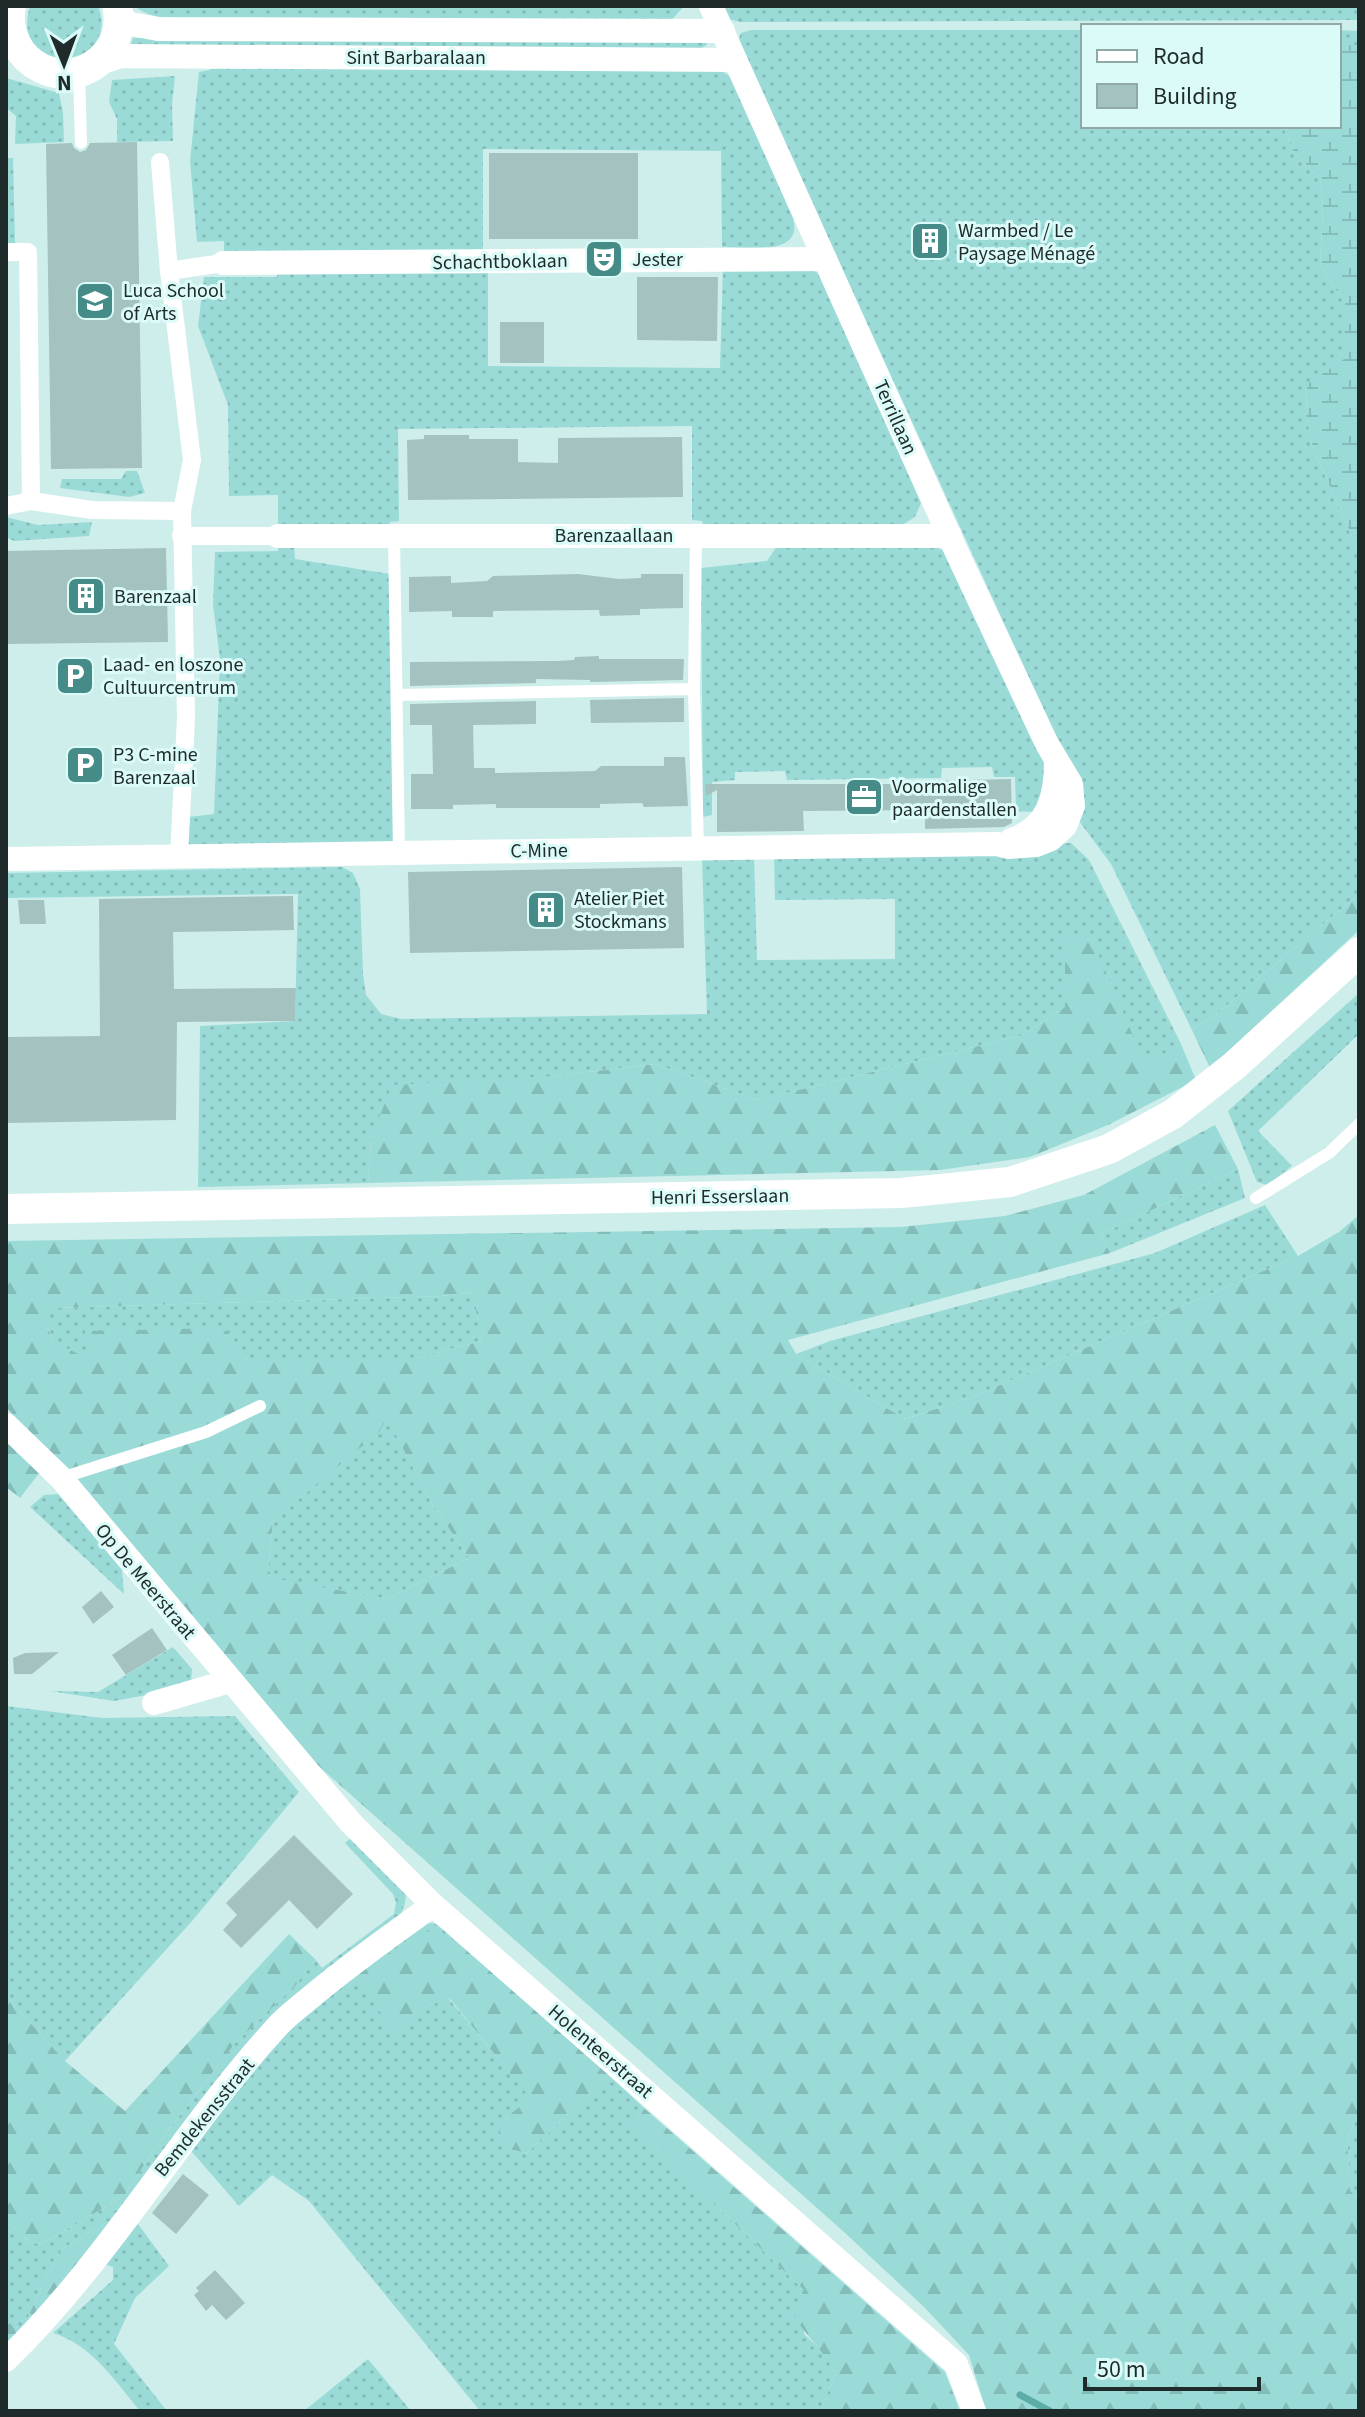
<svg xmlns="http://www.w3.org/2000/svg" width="1365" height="2417" viewBox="0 0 1365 2417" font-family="'Source Sans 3',sans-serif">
	<defs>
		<pattern id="grass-dots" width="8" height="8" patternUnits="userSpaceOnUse" patternTransform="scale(2)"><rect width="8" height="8" fill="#9adbd7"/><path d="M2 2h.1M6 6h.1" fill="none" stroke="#84bcb9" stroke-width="1.8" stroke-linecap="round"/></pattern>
		<pattern id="forest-firs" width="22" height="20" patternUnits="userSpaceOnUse" patternTransform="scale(2)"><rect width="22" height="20" fill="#9adbd7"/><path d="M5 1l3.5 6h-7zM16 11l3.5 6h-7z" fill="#84bcb9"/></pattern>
		<pattern id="wetland-marsh" width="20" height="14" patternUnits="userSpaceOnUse" patternTransform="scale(2)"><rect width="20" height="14" fill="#9adbd7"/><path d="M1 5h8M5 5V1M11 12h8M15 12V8" fill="none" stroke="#84bcb9"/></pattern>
	</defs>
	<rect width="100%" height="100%" fill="#ceeeeb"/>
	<g fill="url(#grass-dots)">
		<path d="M 30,6 L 98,6 C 123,72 8,78 30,6 Z"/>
		<path d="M 135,6 L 684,6 L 670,22 L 197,18 C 177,17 151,21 135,6 Z"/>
		<polygon points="723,6 1359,6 1359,20 740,22 729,19"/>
		<polygon points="751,30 1083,30 1083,126 1283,126 1294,152 1320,178 1323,208 1320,265 1345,303 1345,359 1307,384 1306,414 1313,448 1359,553 1359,894 1219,1012 1192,1030 1111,864 1079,821 1078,785 738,41 741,33"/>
		<polygon points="1339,30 1359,31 1359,45 1344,45 1339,60"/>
		<polygon points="699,37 706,41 707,45 700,49 129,50 133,38"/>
		<path d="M 238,64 L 714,66 L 731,77 L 793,218 C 794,223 795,227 794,231 C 790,255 740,247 722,247 L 721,151 L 483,149 L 483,253 L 224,252 L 224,241 L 197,242 L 190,161 L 199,72 Z"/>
		<polygon points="175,76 172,104 173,141 117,142 117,119 109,102 112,80"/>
		<polygon points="6,78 59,93 63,113 64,142 15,144 16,116 6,108"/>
		<polygon points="6,158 13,158 15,243 6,244"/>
		<polygon points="723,267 807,268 818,273 921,503 915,517 899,527 703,525 702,521 692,520 692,426 398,429 399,521 390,522 390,527 278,529 278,495 229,496 228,405 198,326 204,277 277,277 277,271 488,270 488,366 720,368"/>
		<polygon points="126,471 137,471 145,493 129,497 60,488 62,479 121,479"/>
		<polygon points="6,517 38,525 92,522 89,536 14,541 6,537"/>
		<polygon points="927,542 949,554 1043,760 1048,778 1047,796 1032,812 1016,811 1015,777 994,777 992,767 942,768 941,778 787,780 785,771 735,772 735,780 712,782 712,815 703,817 701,568 767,561 779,543"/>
		<polygon points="278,545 294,545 295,559 390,574 394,845 187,848 189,817 214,814 220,659 213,605 215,552 278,551"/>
		<polygon points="1071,843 1089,860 1181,1044 1145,1065 1089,933 1065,939 1065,1007 1023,1035 758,1100 655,1064 554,1076 371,1138 368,1183 198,1187 200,1026 295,1021 298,894 6,898 6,873 342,867 353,873 360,889 363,974 366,995 381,1014 401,1019 707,1014 702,858 754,857 757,960 895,959 895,899 775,900 774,857"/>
		<polygon points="1359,993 1359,1034 1258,1131 1292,1166 1267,1185 1257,1182 1228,1111"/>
		<polygon points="1238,1169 1245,1198 1110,1253 1101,1234"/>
		<polygon points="1265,1205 1298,1256 970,1398 905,1419 796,1354 830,1341 1155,1253"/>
		<polygon points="474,1292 481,1341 416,1358 387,1417 431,1502 469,1558 387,1599 272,1579 268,1569 273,1521 378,1432 88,1360 53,1341 44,1320 53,1308 442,1296"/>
		<polygon points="58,1494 122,1570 124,1594 30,1507 44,1495"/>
		<polygon points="173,1647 192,1669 191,1682 185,1688 114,1701 51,1691 98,1692"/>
		<polygon points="6,1706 102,1718 235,1716 299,1792 193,1920 65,2061 6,1996"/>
		<path d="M 354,1835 L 406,1893 C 406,1922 381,1934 360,1950 L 116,2217 L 62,2249 L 43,2283 L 22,2331 L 6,2321 L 6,2221 L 26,2239 L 40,2245 L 124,2196 L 155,2148 L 236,2042 L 293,1987 L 316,1960 L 322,1968 L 394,1914 L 396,1902 L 393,1894 L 345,1843 Z"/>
		<polygon points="433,1923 456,1934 458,1943 439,1931 395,2035 429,2005 449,1999 531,2098 501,2122 509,2149 527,2153 609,2075 644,2108 633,2126 804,2290 804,2334 825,2354 835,2374 821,2411 480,2411 309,2201 272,2175 239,2206 186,2145 275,2036 418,1924"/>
		<polygon points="1359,2113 1359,2198 1350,2192 1347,2138"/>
		<path d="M 138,2224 L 169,2266 L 135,2298 L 114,2344 L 167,2411 L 140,2411 C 115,2381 92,2345 53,2333 L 113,2280 L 113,2267 L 97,2262 Z"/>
		<polygon points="368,2359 411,2411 304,2411"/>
	</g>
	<g fill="url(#forest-firs)" fill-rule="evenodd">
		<polygon points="1359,894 1359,930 1210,1068 1192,1030 1219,1012"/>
		<polygon points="1089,932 1145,1064 1181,1044 1196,1080 1108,1125 1030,1157 940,1170 368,1183 371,1138 392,1085 554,1076 655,1064 758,1100 1023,1035 1065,1007 1065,938"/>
		<path d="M 1215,1125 L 1238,1169 L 1101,1234 L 1110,1253 L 788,1340 L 796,1354 L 905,1419 L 970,1398 L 1298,1256 L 1339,1232 L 1359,1215 L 1359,2113 L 1347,2138 L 1350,2191 L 1359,2199 L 1359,2411 L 986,2411 L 969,2355 L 923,2306 L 844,2232 L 288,1739 L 76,1485 L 6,1407 L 6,1241 L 901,1227 L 1005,1216 L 1084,1195 ZM 473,1292 L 481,1341 L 416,1358 L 295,1358 L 254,1362 L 223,1328 L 85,1331 L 88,1359 L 53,1341 L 44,1320 L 54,1308 L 442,1296 ZM 387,1418 L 431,1502 L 469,1558 L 387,1599 L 272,1578 L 268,1569 L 273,1521 L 379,1432 Z"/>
		<polygon points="6,1436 40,1472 20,1498 6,1487"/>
		<polygon points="439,1931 459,1943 609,2075 527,2153 509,2149 499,2136 501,2122 530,2098 450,1999 429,2005 395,2036 357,1975 420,1932"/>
		<polygon points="289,1934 316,1960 294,1987 236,2042 155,2148 124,2196 40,2245 26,2239 6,2221 6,1996 65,2061 125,2111"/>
		<path d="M 644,2108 L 945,2372 L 960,2411 L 821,2411 L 835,2374 C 823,2348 806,2338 793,2313 L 804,2290 L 633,2126 Z"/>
		<polygon points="116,2217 6,2358 6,2321 22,2331 43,2283 62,2249"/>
	</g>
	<polygon fill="url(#wetland-marsh)" points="1344,45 1359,45 1359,553 1313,448 1306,414 1307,384 1344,359 1345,303 1320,265 1323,208 1320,178 1294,152 1283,126 1339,126 1339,60"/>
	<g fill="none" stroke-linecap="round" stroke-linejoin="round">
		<polyline stroke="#5caca8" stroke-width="7" points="1020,2395 1050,2411"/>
	</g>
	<g fill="#a4c3c0">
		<polygon points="137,142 142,468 51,469 46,144 72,143 74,148 80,152 86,150 90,143"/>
		<rect x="489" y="153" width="149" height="86"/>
		<polygon points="637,277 718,277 717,341 637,340"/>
		<rect x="500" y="322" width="44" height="41"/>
		<polygon points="424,435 469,435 469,439 518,439 518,462 558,463 558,438 682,437 683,497 408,500 407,440 424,439"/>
		<polygon points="166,548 168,642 6,644 6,551"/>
		<polygon points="578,574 619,579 641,578 641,574 683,574 683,608 640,609 640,615 600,616 599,610 493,611 493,617 452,617 452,611 409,612 409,577 451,576 451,583 487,581 493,576"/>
		<polygon points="599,656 599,659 684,659 683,680 590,682 590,680 536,679 536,683 410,686 410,662 557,661 574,660 575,657"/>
		<polygon points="684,698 684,722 591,723 590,700"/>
		<polygon points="536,701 536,724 473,725 474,768 495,768 495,773 595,771 601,766 664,766 664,757 685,757 688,806 644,807 642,803 600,804 600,808 496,808 496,804 453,805 453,809 411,809 411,774 433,774 432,725 410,725 410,704"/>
		<polygon points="1011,779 1012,823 1004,827 925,829 925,810 803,811 804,831 717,832 717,790 706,796 705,784 924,784 924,781"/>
		<polygon points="682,867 684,948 410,953 408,872"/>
		<polygon points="293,896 294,930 173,932 174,989 296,988 295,1021 177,1022 176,1120 6,1123 6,1037 100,1036 99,899"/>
		<polygon points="18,900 44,900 46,924 20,924"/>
		<polygon points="101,1591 114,1607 93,1624 82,1607"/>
		<polygon points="152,1628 167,1650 126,1675 112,1655"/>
		<polygon points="59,1652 32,1674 14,1674 13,1658 25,1653"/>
		<polygon points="294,1835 353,1894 317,1929 289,1900 241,1948 223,1930 237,1915 226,1903"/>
		<polygon points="183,2174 209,2195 176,2234 152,2213"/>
		<polygon points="215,2270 245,2303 226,2320 212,2305 206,2311 194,2295 199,2291 196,2288"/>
	</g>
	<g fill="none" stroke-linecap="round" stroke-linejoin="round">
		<g stroke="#fff" stroke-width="12">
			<polyline points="79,73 81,143"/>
			<polyline points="696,535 694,689 698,847"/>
			<polyline points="394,536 399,853"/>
			<polyline points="398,695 694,689"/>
			<polyline points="1256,1198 1329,1153 1359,1124"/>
			<polyline points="61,1478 206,1432 260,1406"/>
		</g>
		<g stroke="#fff" stroke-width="18">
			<polyline points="160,162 169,271 192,460 182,511 186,718 179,857"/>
			<polyline points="6,252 28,252 31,501"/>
			<polyline points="169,271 223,263"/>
			<polyline points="6,506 31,501 92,510 182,511"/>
			<polyline points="181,536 278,536"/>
		</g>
		<g stroke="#fff" stroke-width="24">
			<polyline points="119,17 131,24 158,29 723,31"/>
			<polyline points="99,63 121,56 735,60"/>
			<polyline points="223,263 825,259"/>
			<polyline points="278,536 950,536"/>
			<path d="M 1011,840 C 1048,828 1056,797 1056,762"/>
			<polyline points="6,859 997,844 1009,847 1036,845 1051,839 1065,826 1073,806 1071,784 1047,744 958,555 711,6"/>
			<polyline points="6,1425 61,1478 351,1823 433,1905 956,2364 974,2411"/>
			<polyline points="154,1703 230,1681"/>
			<path d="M 6,2360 C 108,2261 179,2135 275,2029 C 285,2017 299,2007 311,1997 C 350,1964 392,1935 433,1905"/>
		</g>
		<g stroke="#fff" stroke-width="30">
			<path d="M 11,6 C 0,63 70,99 107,53 C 118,39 121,24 117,6"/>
			<polyline points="6,1209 901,1193 1010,1182 1109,1149 1173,1114 1234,1066 1359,952"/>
		</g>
	</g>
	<defs>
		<g id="building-square" transform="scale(2)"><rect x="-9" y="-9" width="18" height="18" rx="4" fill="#458c88" stroke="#dbfbf9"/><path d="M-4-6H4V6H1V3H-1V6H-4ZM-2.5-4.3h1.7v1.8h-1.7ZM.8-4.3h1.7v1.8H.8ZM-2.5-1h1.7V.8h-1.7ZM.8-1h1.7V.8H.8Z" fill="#fff"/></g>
		<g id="theatre-square" transform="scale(2)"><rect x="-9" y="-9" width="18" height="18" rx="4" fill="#458c88" stroke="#dbfbf9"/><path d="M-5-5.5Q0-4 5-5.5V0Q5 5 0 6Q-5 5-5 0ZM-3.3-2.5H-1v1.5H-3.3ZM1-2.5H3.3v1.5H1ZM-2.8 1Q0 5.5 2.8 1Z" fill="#fff"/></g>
		<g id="university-square" transform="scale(2)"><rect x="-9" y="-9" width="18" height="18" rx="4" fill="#458c88" stroke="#dbfbf9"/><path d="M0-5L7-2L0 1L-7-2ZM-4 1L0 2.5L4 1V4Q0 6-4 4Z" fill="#fff"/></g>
		<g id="parking-square" transform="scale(2)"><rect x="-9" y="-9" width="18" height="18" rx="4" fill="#458c88" stroke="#dbfbf9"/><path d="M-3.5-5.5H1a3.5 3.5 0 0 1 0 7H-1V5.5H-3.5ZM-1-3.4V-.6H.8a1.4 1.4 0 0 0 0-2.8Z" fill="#fff"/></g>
		<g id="office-square" transform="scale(2)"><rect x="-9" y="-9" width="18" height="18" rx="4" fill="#458c88" stroke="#dbfbf9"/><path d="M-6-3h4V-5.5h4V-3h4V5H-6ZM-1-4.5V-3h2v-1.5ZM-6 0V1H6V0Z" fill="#fff"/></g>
	</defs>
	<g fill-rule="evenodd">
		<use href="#building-square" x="930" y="241"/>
		<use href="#theatre-square" x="604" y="259"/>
		<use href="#university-square" x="95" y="301"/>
		<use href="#building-square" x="86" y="596"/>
		<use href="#parking-square" x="75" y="676"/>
		<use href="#parking-square" x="85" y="765"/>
		<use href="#office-square" x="864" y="797"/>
		<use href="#building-square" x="546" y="910"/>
	</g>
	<g text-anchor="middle" stroke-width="6" stroke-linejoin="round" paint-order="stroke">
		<g font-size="20" fill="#1f2b2b" stroke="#dbfbf9">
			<text x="416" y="64">Sint Barbaralaan</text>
			<text transform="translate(500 261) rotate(-1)" y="7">Schachtboklaan</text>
			<text transform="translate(896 417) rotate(66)" y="7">Terrillaan</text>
			<text x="614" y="542">Barenzaallaan</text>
			<text transform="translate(539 850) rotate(-1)" y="7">C-Mine</text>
			<text transform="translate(720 1196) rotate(-1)" y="7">Henri Esserslaan</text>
			<text transform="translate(146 1581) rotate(50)" y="7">Op De Meerstraat</text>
			<text transform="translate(601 2051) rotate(41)" y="7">Holenteerstraat</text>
			<text transform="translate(204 2117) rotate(-51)" y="7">Bemdekensstraat</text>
		</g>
		<g font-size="20" fill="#1f2b2b" stroke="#dbfbf9" text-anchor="start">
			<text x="958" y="237">Warmbed / Le<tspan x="958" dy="23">Paysage Ménagé</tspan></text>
			<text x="632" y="266">Jester</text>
			<text x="123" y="297">Luca School<tspan x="123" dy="23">of Arts</tspan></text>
			<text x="114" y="603">Barenzaal</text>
			<text x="103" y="671">Laad- en loszone<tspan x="103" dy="23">Cultuurcentrum</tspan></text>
			<text x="113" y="761">P3 C-mine<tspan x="113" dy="23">Barenzaal</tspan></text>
			<text x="892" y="793">Voormalige<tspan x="892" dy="23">paardenstallen</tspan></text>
			<text x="574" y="905">Atelier Piet<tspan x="574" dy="23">Stockmans</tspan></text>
		</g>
	</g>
	<rect width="1365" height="2417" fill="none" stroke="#1f2b2b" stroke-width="16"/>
	<rect x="1081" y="24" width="260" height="104" fill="#dbfbf9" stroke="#90a8a7" stroke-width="2"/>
	<rect x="1097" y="50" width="40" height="12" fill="#ffffff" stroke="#90a8a7" stroke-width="2"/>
	<text x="1153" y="64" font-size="24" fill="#1f2b2b">Road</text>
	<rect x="1097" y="84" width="40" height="24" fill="#a4c3c0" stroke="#90a8a7" stroke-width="2"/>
	<text x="1153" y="104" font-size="24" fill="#1f2b2b">Building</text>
	<g transform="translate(64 64) rotate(179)" stroke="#dbfbf9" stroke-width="6" paint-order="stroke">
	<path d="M0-6L14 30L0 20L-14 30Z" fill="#1f2b2b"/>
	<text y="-12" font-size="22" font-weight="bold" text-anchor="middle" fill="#1f2b2b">N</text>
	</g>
	<path d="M1085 2377v12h174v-12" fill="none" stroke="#1f2b2b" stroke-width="4"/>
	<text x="1097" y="2377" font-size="24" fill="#1f2b2b" stroke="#dbfbf9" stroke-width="6" paint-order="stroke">50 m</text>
</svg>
